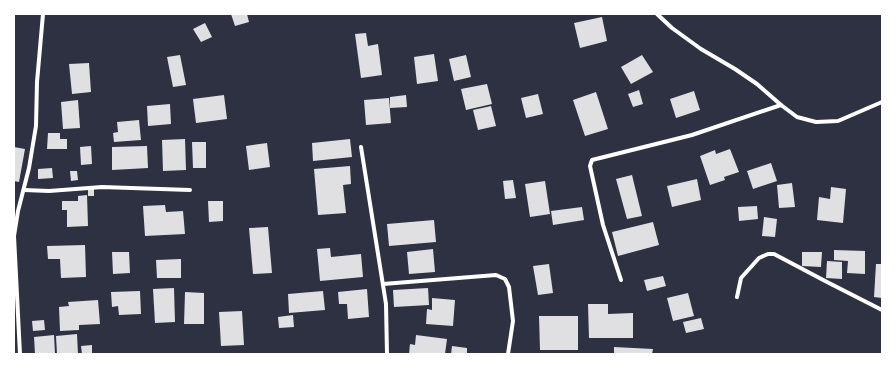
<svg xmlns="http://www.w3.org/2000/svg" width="896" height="368" viewBox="0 0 896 368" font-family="'Asap Condensed',sans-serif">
	<rect width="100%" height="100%" fill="#2d3142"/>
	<g fill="#e0e0e3">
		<polygon points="231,14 247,14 249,22 235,26"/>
		<polygon points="602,17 607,41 580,48 574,23"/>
		<polygon points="205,23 212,37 201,42 193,29"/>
		<polygon points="366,33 368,46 378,44 382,75 361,78 355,34"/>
		<polygon points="434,54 438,81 417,84 414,57"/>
		<polygon points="180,55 186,85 173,87 167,57"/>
		<polygon points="466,55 471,77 454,81 449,59"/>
		<polygon points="642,55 653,72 631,84 621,67"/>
		<polygon points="89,63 91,92 72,94 69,64"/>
		<polygon points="487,84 492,104 466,110 461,89"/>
		<polygon points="639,90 643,104 633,107 628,94"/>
		<polygon points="694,91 700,110 676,118 670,99"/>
		<polygon points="596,92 608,129 585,136 573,100"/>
		<polygon points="538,94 543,114 526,118 521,98"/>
		<polygon points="224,95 227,119 196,123 193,99"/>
		<polygon points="406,95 407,107 390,108 390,97"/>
		<polygon points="389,98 391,123 366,125 364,100"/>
		<polygon points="78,100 80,128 63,129 61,102"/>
		<polygon points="170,104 171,124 148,126 147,106"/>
		<polygon points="491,106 496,126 478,130 473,110"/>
		<polygon points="139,120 141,140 114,142 113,133 118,132 117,122"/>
		<polygon points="48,133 60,133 60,139 67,139 67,149 47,149"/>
		<polygon points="185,139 186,170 163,171 162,140"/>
		<polygon points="350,139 352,157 313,161 312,143"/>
		<polygon points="192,142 206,142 206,168 193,168"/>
		<polygon points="267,143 270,167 249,170 246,146"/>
		<polygon points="91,146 92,164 81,165 80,147"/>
		<polygon points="147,146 148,168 112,170 112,147"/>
		<polygon points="14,147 25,149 19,182 14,181"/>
		<polygon points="730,149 739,172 724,177 725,180 710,185 700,156 715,150 716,154"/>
		<polygon points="771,163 777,181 753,189 747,171"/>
		<polygon points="350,166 351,184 343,185 346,213 318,215 314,169"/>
		<polygon points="52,168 53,178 38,179 38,169"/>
		<polygon points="70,171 77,171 78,180 71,181"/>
		<polygon points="632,175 642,216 627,219 616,179"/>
		<polygon points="697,179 701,200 672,207 667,186"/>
		<polygon points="513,180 516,198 505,199 503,181"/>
		<polygon points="545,181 550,214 530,217 525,184"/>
		<polygon points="792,183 795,207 779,208 777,185"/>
		<polygon points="831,187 846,189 843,223 817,220 819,197 830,199"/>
		<rect x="88" y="189" width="6" height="7"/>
		<polygon points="87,195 88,226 67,227 67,210 62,210 62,201 78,201 78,196"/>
		<polygon points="208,201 223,201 223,221 209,222"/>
		<polygon points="165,205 166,212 183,211 185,234 145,236 143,206"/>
		<polygon points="757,206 758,219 739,221 738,207"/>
		<polygon points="582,207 584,220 553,225 551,211"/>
		<polygon points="764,217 777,219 775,237 762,236"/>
		<polygon points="434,220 436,242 389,246 387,224"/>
		<polygon points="653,222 659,245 618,256 612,232"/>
		<polygon points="268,227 272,273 253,274 249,228"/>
		<polygon points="85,245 86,277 61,278 60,259 48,259 47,246"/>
		<polygon points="330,248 331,257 361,254 363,277 320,281 317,249"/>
		<polygon points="433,249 435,272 409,274 407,252"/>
		<polygon points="834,250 865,251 865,274 847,273 848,261 834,260"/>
		<polygon points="112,252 129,252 130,273 113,274"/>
		<polygon points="802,252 822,252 821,267 802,266"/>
		<polygon points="181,259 181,278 157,278 156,260"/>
		<polygon points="827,261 842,262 842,279 826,278"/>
		<polygon points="549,264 553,293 538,295 533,266"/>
		<polygon points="876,264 882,264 882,298 874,297"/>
		<polygon points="663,276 666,286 647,291 644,280"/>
		<polygon points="174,288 175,322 155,323 153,289"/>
		<polygon points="428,288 429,305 394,307 393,290"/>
		<polygon points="367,289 369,317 348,319 347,304 339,304 338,292"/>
		<polygon points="140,291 141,314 119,315 118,306 112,307 111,292"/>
		<polygon points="323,291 325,310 289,313 288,294"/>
		<polygon points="185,292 204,293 204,324 184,324"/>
		<polygon points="688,293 694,316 673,321 667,298"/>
		<polygon points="432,298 455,300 453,326 426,324 427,309 432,310"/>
		<polygon points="98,300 100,324 79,325 79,330 60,331 59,307 69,306 68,302"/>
		<polygon points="588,304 608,304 608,314 633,313 633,338 589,338"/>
		<polygon points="242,311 244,345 221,346 219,312"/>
		<polygon points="293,315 294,327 279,328 278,317"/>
		<polygon points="539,316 578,316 578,350 540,350"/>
		<polygon points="701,318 704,329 686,333 683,322"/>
		<polygon points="44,320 45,330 33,331 32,321"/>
		<polygon points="77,334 78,354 57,354 56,336"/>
		<polygon points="54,335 55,354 35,354 34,337"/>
		<polygon points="416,335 447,339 445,354 409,354 410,344 415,345"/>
		<polygon points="92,345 92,354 82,354 81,346"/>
		<polygon points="452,346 467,348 467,354 451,354"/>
		<polygon points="614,347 653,349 652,354 614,354"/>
	</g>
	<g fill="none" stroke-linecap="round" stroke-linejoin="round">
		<g stroke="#fff" stroke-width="4">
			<polyline points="657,14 672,28 701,49 735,69 757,84 781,105 797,117 816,122 838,121 882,102"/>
			<polyline points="361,147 386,304 387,354"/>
			<polyline points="24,190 49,191 102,187 190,190"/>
			<polyline points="621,280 603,225 590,166 592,160 692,135 781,105"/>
			<polyline points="383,284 496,275 505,279 509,287 513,321 508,354"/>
			<polyline points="737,297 741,278 759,258 768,254 774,254 827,282 882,310"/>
			<polyline points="20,354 14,236 18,211 29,168 36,126 37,82 43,14"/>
		</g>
	</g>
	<rect width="896" height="368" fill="none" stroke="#ffffff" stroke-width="30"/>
</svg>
